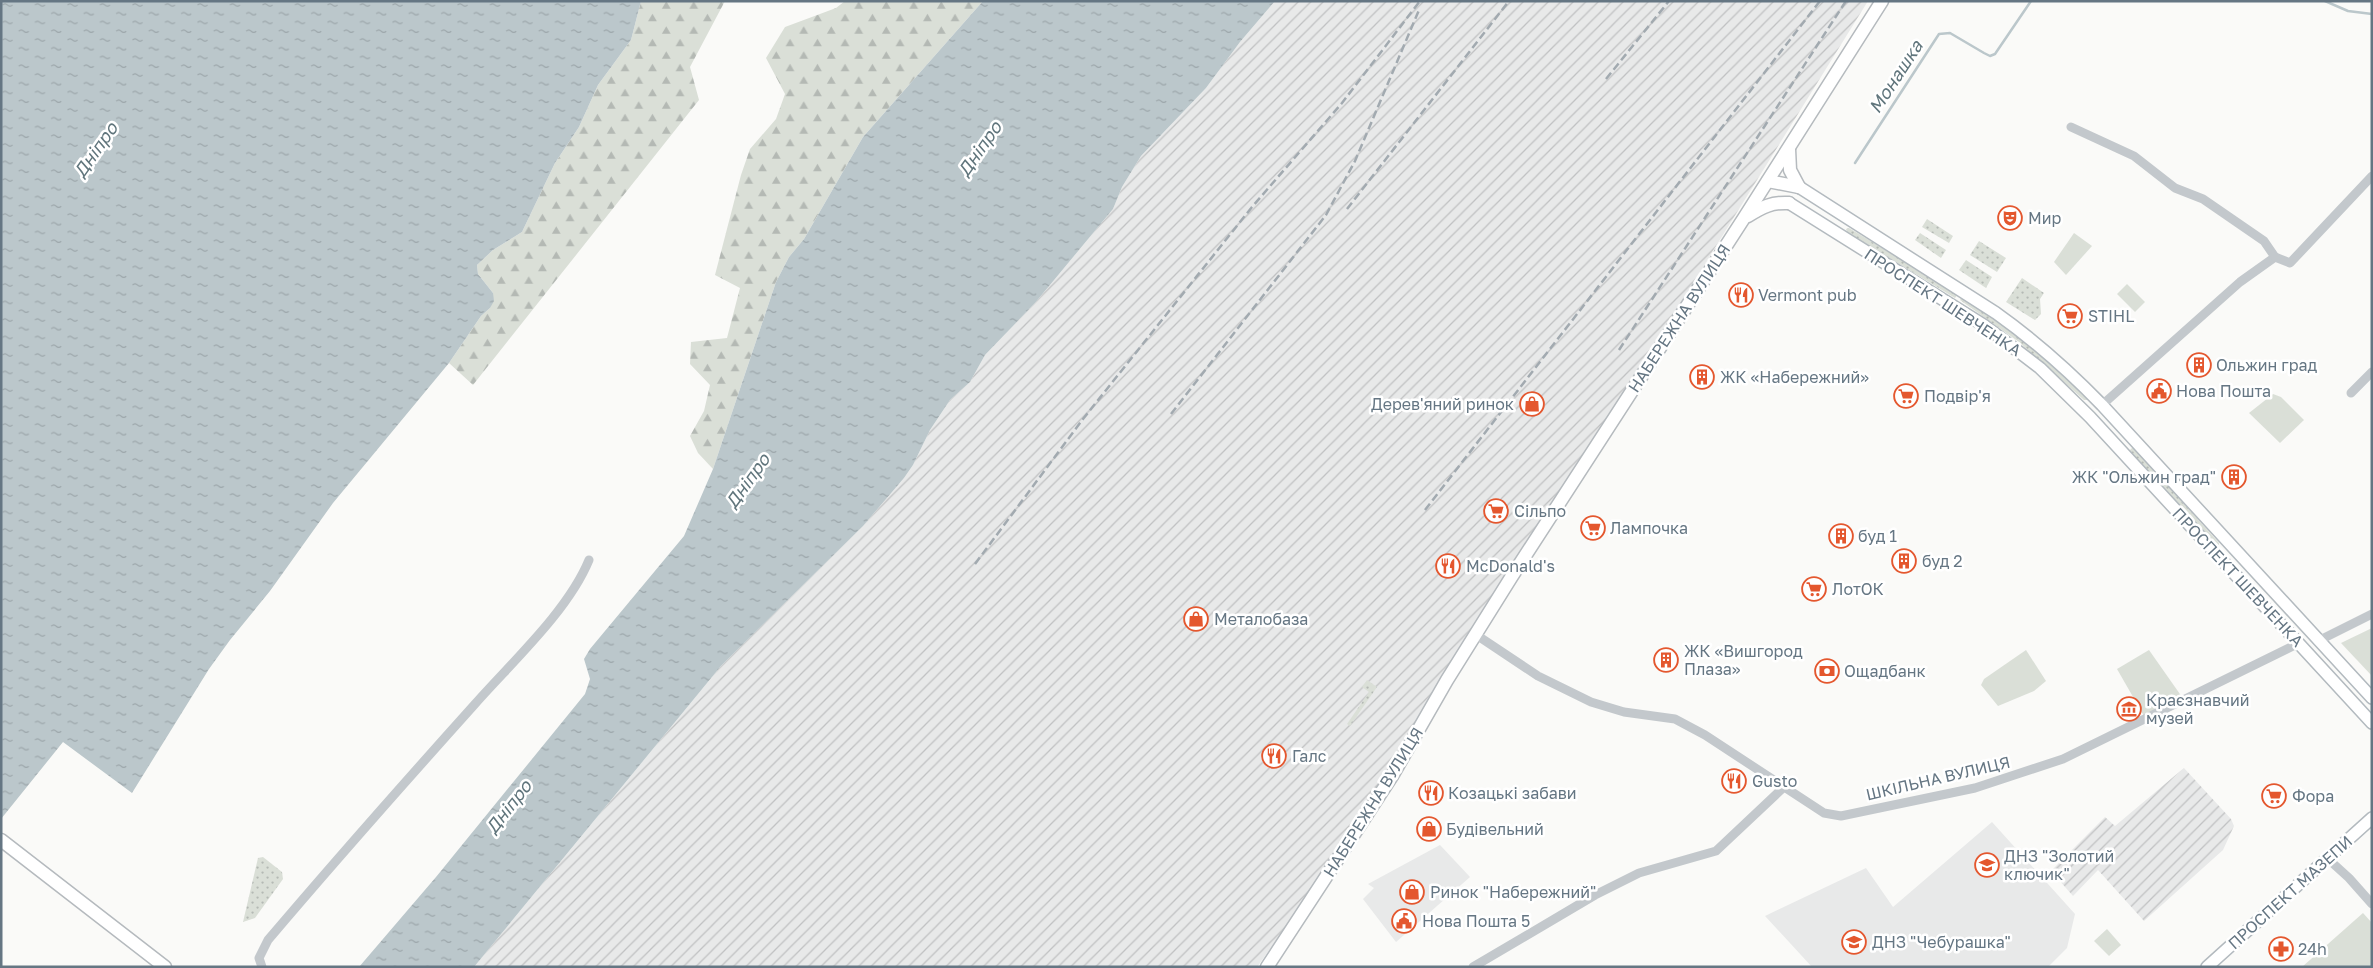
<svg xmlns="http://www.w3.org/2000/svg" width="2373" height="968" viewBox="0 0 2373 968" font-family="'Golos Text',sans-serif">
	<defs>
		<pattern id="industrial-furrows" width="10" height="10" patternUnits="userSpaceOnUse" patternTransform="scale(1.25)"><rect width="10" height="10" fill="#e8e9e9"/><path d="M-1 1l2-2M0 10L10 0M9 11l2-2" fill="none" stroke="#c0c1c2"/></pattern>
		<pattern id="grass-dots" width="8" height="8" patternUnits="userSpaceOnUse" patternTransform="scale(1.25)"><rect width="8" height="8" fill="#dadfd7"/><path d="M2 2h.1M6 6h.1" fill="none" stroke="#b4b9b4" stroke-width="1.8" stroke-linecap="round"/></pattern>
		<pattern id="forest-firs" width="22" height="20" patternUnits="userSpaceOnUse" patternTransform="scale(1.25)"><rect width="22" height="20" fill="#dadfd7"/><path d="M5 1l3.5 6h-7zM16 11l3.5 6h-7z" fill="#b4b9b4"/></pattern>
		<pattern id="water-ripples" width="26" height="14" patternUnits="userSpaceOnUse" patternTransform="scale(1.25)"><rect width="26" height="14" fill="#bbc7cb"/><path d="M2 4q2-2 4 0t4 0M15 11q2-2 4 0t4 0" fill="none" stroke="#9ca6aa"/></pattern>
	</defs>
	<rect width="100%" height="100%" fill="#fafaf8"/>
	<g fill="#e8e9e9">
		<polygon points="1992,822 2075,914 2067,948 2048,967 1812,967 1765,916 1866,868 1893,907"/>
		<polygon points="1440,845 1470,877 1396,942 1363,899 1374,888 1368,884"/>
	</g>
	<g fill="url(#industrial-furrows)">
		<polygon points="1275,1 1868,1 1504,588 1325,873 1257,967 474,967 721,666 863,526 904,478 913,465 930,430 950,400 970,382 985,355 1035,303 1113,209 1122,187 1141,156 1206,88 1240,42"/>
		<polygon points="2184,768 2231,819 2234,826 2223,850 2144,921 2098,870 2073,896 2051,871 2105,817 2115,826"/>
	</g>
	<g fill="url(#grass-dots)">
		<polygon points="1927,219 1953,236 1949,243 1922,227"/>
		<polygon points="1849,228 1958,294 1955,298 1847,232 1846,229"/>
		<polygon points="1920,233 1946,250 1941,258 1915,240"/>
		<polygon points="1979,241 2006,258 1997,272 1970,255"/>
		<polygon points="1966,260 1992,277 1986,288 1959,270"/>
		<polygon points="2022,278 2044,293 2040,299 2041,314 2035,320 2006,302"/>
		<path d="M 1962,297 C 2008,326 2048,360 2087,397 L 2087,400 L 2084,400 L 2019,342 L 1960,300 Z"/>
		<polygon points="2133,447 2219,543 2219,546 2217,547 2129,451"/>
		<polygon points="1367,680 1377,687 1350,726 1347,724 1369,692 1362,687"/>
		<polygon points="263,857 282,872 283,879 255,918 243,922 258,858"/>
	</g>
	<g fill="url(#forest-firs)">
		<polygon points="641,1 725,1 690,67 699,100 473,385 449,363 481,316 490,308 493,293 478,274 477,265 493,250 522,232 555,163 579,127 598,85 631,40"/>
		<polygon points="845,1 983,1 863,137 804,239 789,257 776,282 713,469 698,453 690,436 704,411 710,385 690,364 691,342 727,338 740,288 715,275 741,175 750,149 776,119 785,94 766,58 785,27 836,8"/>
	</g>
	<g fill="#dadfd7">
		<polygon points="2074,233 2092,246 2066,275 2054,262"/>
		<polygon points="2127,284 2145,302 2135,312 2117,294"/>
		<polygon points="2273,394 2281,397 2304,420 2280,443 2249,413"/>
		<polygon points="2372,628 2372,676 2341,643"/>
		<polygon points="2026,650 2046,681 2034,691 1998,706 1981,685 1984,679"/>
		<polygon points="2149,650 2182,697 2144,716 2117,669"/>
		<polygon points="2363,913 2372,923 2372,967 2302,967"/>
		<polygon points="2107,929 2121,945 2109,956 2094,941"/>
	</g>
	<g fill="url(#water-ripples)">
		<polygon points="1,1 641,1 631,40 598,85 579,127 555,163 522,232 493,250 477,265 478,274 493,293 494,301 490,308 481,316 449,363 333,503 270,591 230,640 209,669 132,793 63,742 1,819"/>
		<polygon points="983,1 1275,1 1240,42 1206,88 1141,156 1122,187 1113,209 1035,303 985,355 970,382 950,400 930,430 913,465 904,478 863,526 721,666 474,967 359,967 436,877 585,694 590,679 584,659 590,649 684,536 713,469 776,282 789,257 804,239 863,137"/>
	</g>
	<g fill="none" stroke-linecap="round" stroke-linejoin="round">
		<g stroke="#bbc7cb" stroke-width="2.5">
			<polyline points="2325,1 2348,11 2372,14"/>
			<polyline points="1855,163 1939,34 1950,33 1984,53 1990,56 1995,54 2031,1"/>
		</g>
		<g stroke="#b3babf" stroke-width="14">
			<g id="secondary">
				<path d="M 1799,187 L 1996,313 C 2034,340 2069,371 2102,405 L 2372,698"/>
				<polyline points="1789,203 1985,326 2040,368 2090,417 2372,723"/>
				<polyline points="2207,967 2372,818"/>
			</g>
		</g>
		<g stroke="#b5babe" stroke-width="15">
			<g id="primary">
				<polyline points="1789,149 1790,170 1799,187"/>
				<polyline points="1768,181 1799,187"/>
				<path d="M 1748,216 C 1762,207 1772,202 1789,203"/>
				<polyline points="1,840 165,967"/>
				<polyline points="1267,967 1392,776 1447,680 1512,576 1744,218 1882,1"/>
			</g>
		</g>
		<g stroke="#c3c8cc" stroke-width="9">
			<polyline points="2071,127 2134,156 2175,188 2203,199 2264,241 2275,257 2240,282 2102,405"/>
			<polyline points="2275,257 2290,263 2372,176"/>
			<polyline points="2351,393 2372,372"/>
			<polyline points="1475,634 1538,676 1591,702 1624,712 1675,719 1705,735 1824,813 1841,816 1975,788 2063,759 2299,643"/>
			<polyline points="2318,641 2372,614"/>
			<polyline points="2327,858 2349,878 2372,904"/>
			<path d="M 262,967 L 259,958 L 268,940 C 336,860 405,782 475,704 C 512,662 568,611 589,560"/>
			<polyline points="1473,967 1595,895 1639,873 1716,851 1785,786"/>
		</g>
		<use href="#secondary" stroke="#fff" stroke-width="11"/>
		<use href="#primary" stroke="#fff" stroke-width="12"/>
		<g stroke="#a2aab0" stroke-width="2.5" stroke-dasharray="8 4" stroke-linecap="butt">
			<polyline points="1606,79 1669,1"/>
			<polyline points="1347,209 1509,1"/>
			<polyline points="1619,350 1846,1"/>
			<polyline points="1171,414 1326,215 1355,161 1419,10"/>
			<polyline points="1425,510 1820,1"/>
			<polyline points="975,564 1083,419 1252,207 1342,103 1420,1"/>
		</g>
	</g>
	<defs>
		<g id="theatre-ring" transform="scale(1.25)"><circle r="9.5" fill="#fff" stroke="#e4572e" stroke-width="1.5"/><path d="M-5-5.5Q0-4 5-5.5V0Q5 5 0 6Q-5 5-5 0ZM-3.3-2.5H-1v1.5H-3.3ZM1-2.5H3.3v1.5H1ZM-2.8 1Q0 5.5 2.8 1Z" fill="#e4572e"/></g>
		<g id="restaurant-ring" transform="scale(1.25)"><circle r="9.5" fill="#fff" stroke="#e4572e" stroke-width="1.5"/><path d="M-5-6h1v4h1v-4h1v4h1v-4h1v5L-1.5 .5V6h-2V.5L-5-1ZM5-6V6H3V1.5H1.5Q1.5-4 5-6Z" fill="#e4572e"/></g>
		<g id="supermarket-ring" transform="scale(1.25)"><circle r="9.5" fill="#fff" stroke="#e4572e" stroke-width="1.5"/><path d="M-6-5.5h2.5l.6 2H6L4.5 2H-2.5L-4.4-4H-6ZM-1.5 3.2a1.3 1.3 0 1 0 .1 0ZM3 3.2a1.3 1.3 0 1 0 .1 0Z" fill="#e4572e"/></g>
		<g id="building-ring" transform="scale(1.25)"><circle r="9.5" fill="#fff" stroke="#e4572e" stroke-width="1.5"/><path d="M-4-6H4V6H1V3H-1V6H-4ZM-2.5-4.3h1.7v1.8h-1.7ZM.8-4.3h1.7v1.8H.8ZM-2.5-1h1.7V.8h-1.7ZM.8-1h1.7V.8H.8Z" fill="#e4572e"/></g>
		<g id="civic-ring" transform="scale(1.25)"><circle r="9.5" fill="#fff" stroke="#e4572e" stroke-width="1.5"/><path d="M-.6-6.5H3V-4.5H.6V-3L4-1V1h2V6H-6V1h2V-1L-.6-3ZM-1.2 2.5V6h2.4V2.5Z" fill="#e4572e"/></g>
		<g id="shop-ring" transform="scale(1.25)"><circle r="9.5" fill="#fff" stroke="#e4572e" stroke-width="1.5"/><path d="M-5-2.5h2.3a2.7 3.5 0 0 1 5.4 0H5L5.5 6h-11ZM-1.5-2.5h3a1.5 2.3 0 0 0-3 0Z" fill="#e4572e"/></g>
		<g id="bank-ring" transform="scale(1.25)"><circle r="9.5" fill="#fff" stroke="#e4572e" stroke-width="1.5"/><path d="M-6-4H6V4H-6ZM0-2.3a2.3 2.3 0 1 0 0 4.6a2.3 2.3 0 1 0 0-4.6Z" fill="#e4572e"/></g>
		<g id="museum-ring" transform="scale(1.25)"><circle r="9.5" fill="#fff" stroke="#e4572e" stroke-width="1.5"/><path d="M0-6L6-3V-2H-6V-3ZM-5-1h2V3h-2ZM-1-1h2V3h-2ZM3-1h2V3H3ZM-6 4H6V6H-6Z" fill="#e4572e"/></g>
		<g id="school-ring" transform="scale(1.25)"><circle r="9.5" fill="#fff" stroke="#e4572e" stroke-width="1.5"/><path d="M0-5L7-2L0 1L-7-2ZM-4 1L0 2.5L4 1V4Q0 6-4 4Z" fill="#e4572e"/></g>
		<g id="pharmacy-ring" transform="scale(1.25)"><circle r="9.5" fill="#fff" stroke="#e4572e" stroke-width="1.5"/><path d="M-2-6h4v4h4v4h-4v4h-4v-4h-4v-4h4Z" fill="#e4572e"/></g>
	</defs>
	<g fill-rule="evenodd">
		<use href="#theatre-ring" x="2010" y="218"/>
		<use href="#restaurant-ring" x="1741" y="295"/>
		<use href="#supermarket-ring" x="2070" y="316"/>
		<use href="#building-ring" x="2199" y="365"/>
		<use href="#building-ring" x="1702" y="377"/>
		<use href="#civic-ring" x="2159" y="391"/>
		<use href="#supermarket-ring" x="1906" y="396"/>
		<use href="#shop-ring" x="1532" y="404"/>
		<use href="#building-ring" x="2234" y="477"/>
		<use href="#supermarket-ring" x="1496" y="511"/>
		<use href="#supermarket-ring" x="1593" y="528"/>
		<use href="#building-ring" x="1841" y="536"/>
		<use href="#building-ring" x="1904" y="561"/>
		<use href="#restaurant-ring" x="1448" y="566"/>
		<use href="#supermarket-ring" x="1814" y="589"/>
		<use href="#shop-ring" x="1196" y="619"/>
		<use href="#building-ring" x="1666" y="660"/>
		<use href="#bank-ring" x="1827" y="671"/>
		<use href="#museum-ring" x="2129" y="709"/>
		<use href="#restaurant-ring" x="1274" y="756"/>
		<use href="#restaurant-ring" x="1734" y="781"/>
		<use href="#restaurant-ring" x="1431" y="793"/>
		<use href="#supermarket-ring" x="2274" y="796"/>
		<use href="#shop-ring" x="1429" y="829"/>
		<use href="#school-ring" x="1987" y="865"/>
		<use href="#shop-ring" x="1412" y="892"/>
		<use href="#civic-ring" x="1404" y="921"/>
		<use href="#school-ring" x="1854" y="942"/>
		<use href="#pharmacy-ring" x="2281" y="949"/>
	</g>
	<g text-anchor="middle" stroke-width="5" stroke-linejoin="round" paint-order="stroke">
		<g font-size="16" fill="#657683" stroke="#fff" text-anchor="start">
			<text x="2028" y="224">Мир</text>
			<text x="1758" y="301">Vermont pub</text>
			<text x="2088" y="322">STIHL</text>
			<text x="2216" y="371">Ольжин град</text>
			<text x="1720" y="383">ЖК «Набережний»</text>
			<text x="2176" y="397">Нова Пошта</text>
			<text x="1924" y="402">Подвір'я</text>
			<text x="1514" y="410" text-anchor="end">Дерев'яний ринок</text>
			<text x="2216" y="483" text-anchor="end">ЖК "Ольжин град"</text>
			<text x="1514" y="517">Сільпо</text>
			<text x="1610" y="534">Лампочка</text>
			<text x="1858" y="542">буд 1</text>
			<text x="1922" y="567">буд 2</text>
			<text x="1466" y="572">McDonald's</text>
			<text x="1832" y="595">ЛотОК</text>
			<text x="1214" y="625">Металобаза</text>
			<text x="1684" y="657">ЖК «Вишгород<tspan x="1684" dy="18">Плаза»</tspan></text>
			<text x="1844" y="677">Ощадбанк</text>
			<text x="2146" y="706">Краєзнавчий<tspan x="2146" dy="18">музей</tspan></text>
			<text x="1292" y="762">Галс</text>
			<text x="1752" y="787">Gusto</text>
			<text x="1448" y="799">Козацькі забави</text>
			<text x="2292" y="802">Фора</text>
			<text x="1446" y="835">Будівельний</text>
			<text x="2004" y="862">ДНЗ "Золотий<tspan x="2004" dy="18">ключик"</tspan></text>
			<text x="1430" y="898">Ринок "Набережний"</text>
			<text x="1422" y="927">Нова Пошта 5</text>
			<text x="1872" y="948">ДНЗ "Чебурашка"</text>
			<text x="2298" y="955">24h</text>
		</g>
		<g font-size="16" fill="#657683" stroke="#fff">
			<text transform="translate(1943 302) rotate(33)" y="6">ПРОСПЕКТ ШЕВЧЕНКА</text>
			<text transform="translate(1679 318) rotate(-57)" y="6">НАБЕРЕЖНА ВУЛИЦЯ</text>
			<text transform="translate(2238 577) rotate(47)" y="6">ПРОСПЕКТ ШЕВЧЕНКА</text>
			<text transform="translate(1938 778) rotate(-13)" y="6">ШКІЛЬНА ВУЛИЦЯ</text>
			<text transform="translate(1373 802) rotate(-58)" y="6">НАБЕРЕЖНА ВУЛИЦЯ</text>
			<text transform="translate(2290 892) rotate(-42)" y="6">ПРОСПЕКТ МАЗЕПИ</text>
		</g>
		<g font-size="18" font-style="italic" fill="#60757c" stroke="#fff">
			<text transform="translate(1896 77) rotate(-57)" y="6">Монашка</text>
			<text transform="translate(980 149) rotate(-55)" y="6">Дніпро</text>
			<text transform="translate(96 150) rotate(-55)" y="6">Дніпро</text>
			<text transform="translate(748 481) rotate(-54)" y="6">Дніпро</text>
			<text transform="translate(509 807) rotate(-52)" y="6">Дніпро</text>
		</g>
	</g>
	<rect width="2373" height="968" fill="none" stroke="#657683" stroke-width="5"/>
</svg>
